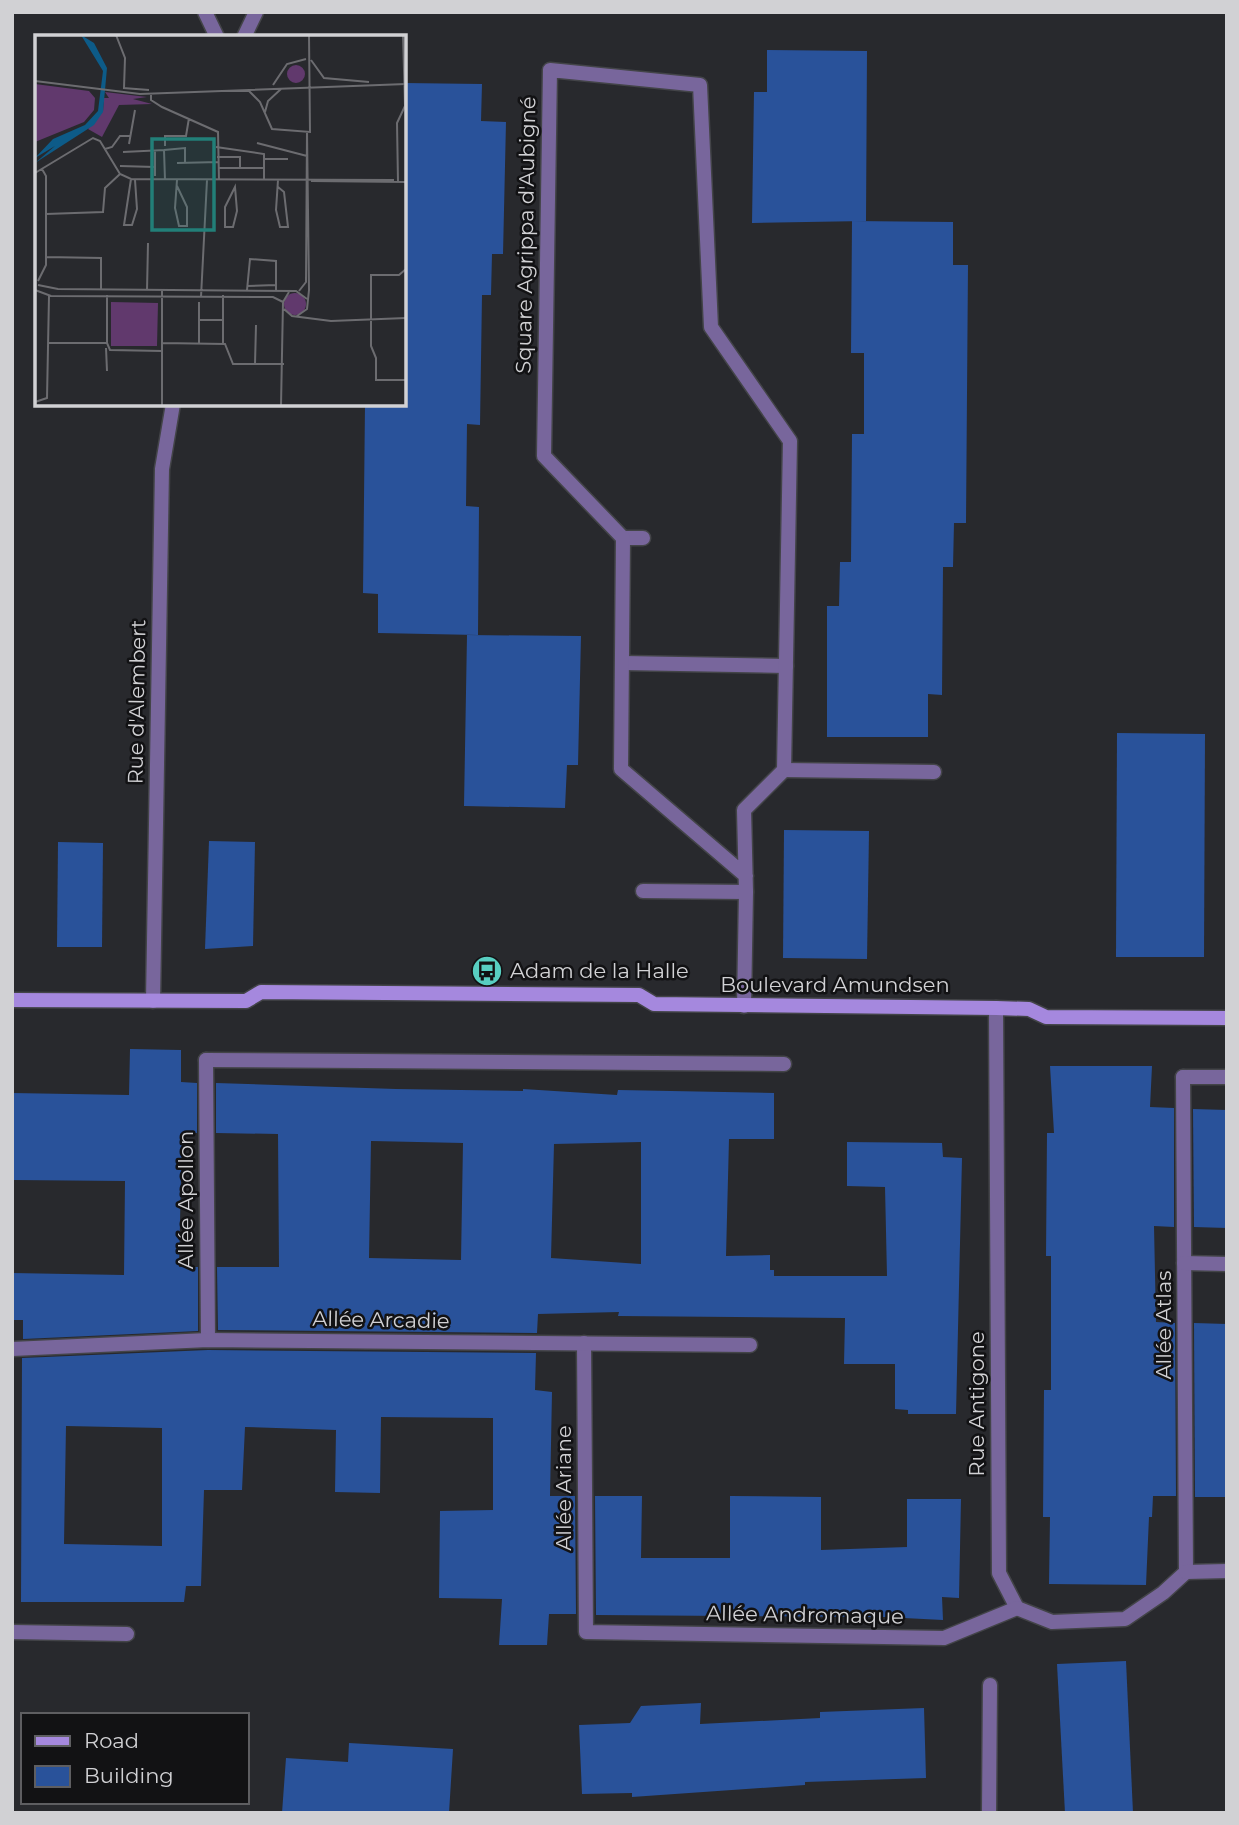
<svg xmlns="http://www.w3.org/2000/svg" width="1239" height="1825" viewBox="0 0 1239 1825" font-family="Montserrat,sans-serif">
	<rect width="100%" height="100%" fill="#28292d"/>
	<g fill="#29529a" fill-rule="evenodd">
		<polygon points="767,50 867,51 866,221 752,223 754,92 767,92"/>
		<polygon points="404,83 482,84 481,121 506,122 503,254 492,254 491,295 482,295 480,425 467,424 466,506 479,507 478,635 378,633 378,594 363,593 365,404 404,404"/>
		<polygon points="852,221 953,222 953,265 968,265 966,523 954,523 953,567 943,567 942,695 928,694 928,737 827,737 827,606 839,606 840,562 851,562 852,434 864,434 864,353 851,353"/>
		<polygon points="467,635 581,636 578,765 567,765 565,808 464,806"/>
		<polygon points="1117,733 1205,734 1204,957 1116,957"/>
		<polygon points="784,830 869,831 867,959 783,958"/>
		<polygon points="209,841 255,842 253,946 205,949"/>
		<polygon points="58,842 103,843 102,947 57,947"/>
		<polygon points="130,1049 181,1050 181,1082 197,1083 197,1133 182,1132 179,1267 198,1267 198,1331 23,1339 23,1320 12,1320 12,1273 124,1275 125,1181 12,1180 12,1093 129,1095"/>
		<polygon points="1050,1066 1152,1066 1150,1107 1174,1108 1174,1227 1154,1226 1156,1322 1175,1323 1176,1496 1153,1496 1152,1517 1149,1517 1146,1585 1049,1584 1050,1517 1043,1517 1044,1390 1051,1390 1051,1256 1046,1256 1047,1133 1054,1133"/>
		<path d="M 216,1083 L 396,1089 L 523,1091 L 523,1089 L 617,1095 L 618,1090 L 774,1093 L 774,1139 L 729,1139 L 726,1256 L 770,1255 L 770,1270 L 774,1270 L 774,1276 L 887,1276 L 885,1187 L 847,1186 L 847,1142 L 942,1143 L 943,1157 L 962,1158 L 956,1414 L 908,1414 L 908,1410 L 895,1409 L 895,1364 L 844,1364 L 845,1318 L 618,1316 L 619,1312 L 538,1314 L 537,1333 L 218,1330 L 217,1267 L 279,1267 L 278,1134 L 216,1133 ZM 371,1141 L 463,1143 L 461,1260 L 369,1258 ZM 641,1142 L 641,1264 L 551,1258 L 554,1144 Z"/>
		<polygon points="1193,1109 1227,1110 1227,1228 1194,1227"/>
		<polygon points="1194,1323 1227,1324 1227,1497 1195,1497"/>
		<path d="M 208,1350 L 536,1353 L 535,1390 L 552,1392 L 550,1496 L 575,1496 L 576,1614 L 549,1614 L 547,1645 L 499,1645 L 502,1599 L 439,1598 L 440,1511 L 493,1510 L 493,1418 L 381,1417 L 380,1493 L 335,1492 L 336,1430 L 245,1427 L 242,1490 L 204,1490 L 201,1586 L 186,1586 L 184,1602 L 21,1602 L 22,1358 ZM 66,1426 L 162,1428 L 162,1546 L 64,1544 Z"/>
		<polygon points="595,1496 642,1496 641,1558 730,1558 730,1496 821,1497 821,1550 907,1547 907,1499 961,1499 959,1598 942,1597 943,1620 884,1617 596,1615"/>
		<polygon points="1126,1661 1133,1813 1065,1813 1057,1664"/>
		<polygon points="701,1703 700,1724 820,1718 820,1712 924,1708 926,1778 805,1782 805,1785 632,1797 632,1793 582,1794 579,1725 630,1723 641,1706"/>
		<polygon points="349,1743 453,1749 449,1813 282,1813 286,1758 348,1762"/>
	</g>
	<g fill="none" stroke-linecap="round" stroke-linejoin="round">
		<g stroke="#434448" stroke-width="17">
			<g id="lane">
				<polyline points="623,538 643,538"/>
				<polyline points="623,663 786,666"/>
				<polyline points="784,770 934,772"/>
				<polyline points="643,891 746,892"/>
				<polyline points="206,1060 784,1064"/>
				<polyline points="1183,1077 1227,1077"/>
			</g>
		</g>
		<g stroke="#434448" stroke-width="17">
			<g id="street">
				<polyline points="205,12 217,37"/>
				<polyline points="244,37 256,12"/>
				<polyline points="153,1001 162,469 173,404"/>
				<polyline points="744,1006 746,892 744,810 784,770 790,441 711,327 700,85 550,70 544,456 623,538 621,769 746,876"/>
				<polyline points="996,1008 999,1573 1017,1608 1052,1622 1125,1619 1163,1593 1186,1572"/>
				<polyline points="206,1060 208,1340"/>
				<polyline points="1183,1077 1186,1572"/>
				<polyline points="1184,1263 1227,1264"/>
				<polyline points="584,1343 586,1632 944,1638 1017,1608"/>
				<polyline points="12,1349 208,1340 750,1345"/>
				<polyline points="1186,1572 1227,1571"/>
				<polyline points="12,1632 127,1634"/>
				<polyline points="989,1813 990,1685"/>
			</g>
		</g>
		<g stroke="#434448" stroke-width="17">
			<polyline id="secondary" points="12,1000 246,1001 261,992 639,995 654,1004 996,1008 1029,1009 1046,1017 1227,1018"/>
		</g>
		<use href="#lane" stroke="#78669c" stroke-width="14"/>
		<use href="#street" stroke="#78669c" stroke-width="14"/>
		<use href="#secondary" stroke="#a588de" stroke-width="14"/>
	</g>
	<defs>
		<g id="bus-disc" transform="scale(1.575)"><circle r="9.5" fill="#58cec1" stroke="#121214"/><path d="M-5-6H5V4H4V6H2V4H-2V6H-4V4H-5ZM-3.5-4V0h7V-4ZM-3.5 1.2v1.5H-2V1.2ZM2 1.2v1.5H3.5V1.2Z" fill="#111"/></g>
	</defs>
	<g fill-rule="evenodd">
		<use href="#bus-disc" x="487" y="971"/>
	</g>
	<g text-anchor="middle" stroke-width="5" stroke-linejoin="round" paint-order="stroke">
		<g font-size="21" fill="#d1d1d4" stroke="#121214">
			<text transform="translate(526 235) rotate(-89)" y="7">Square Agrippa d'Aubigné</text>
			<text transform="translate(137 702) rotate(-89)" y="7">Rue d'Alembert</text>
			<text x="835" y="992">Boulevard Amundsen</text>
			<text transform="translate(186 1200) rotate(-90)" y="7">Allée Apollon</text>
			<text transform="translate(381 1320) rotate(1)" y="7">Allée Arcadie</text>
			<text transform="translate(1164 1325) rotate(-90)" y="7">Allée Atlas</text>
			<text transform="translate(977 1404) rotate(-90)" y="7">Rue Antigone</text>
			<text transform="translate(564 1488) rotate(-90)" y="7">Allée Ariane</text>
			<text transform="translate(805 1615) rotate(1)" y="7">Allée Andromaque</text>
		</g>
		<g font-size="21" fill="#d1d1d4" stroke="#121214" text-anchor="start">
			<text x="510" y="978">Adam de la Halle</text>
		</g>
	</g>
	<g transform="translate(35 35)">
		<rect width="371" height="371" fill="#28292d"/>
		<path d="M252 39a9 9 0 1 1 18 0a9 9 0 1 1-18 0ZM 0,49 L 54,56 L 60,63 L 59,75 L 49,87 L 0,107 ZM 70,57 L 112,62 L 98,64 L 117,69 L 84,70 L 67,102 L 53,94 L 68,76 L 69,63 L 74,63 ZM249 269a11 11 0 1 1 22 0a11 11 0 1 1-22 0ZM 76,267 L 123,268 L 122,311 L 76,311 Z" fill="#61396d"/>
		<path d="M 46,0 L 59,8 L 72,33 L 68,77 L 59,90 L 0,128 L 20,111 L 0,123 L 18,104 L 50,90 L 63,76 L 68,36 Z" fill="#0d5b88"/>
		<path fill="none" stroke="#6c6c70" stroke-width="2" d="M 81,0 L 90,23 L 89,53M 276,25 L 289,43 L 334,47M 0,46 L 105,59 L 371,49M 238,50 L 252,29 L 271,24M 88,53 L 114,55M 213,55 L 225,67 L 237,94 L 275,97 L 274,0M 116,60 L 116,65 L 127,72 L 183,97 L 184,145M 230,77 L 233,66 L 246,54M 222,108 L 272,121M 94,109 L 100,75M 130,111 L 130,101 L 151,101 L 154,83M 181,112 L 229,119 L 229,145M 70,114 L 77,112 L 85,101 L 95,101M 129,115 L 150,113 L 150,128M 120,116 L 120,141M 88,117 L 129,115 L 130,145M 182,122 L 205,122 L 205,133M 229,124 L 253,124M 142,128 L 184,127M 85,131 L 120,132M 184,133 L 229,133M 0,138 L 58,103 L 65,106 L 85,139 L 96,144 L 359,145M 96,144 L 89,190 L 97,190 L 102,174 L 100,145M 276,146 L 371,147M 363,147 L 362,88 L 370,71 L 368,0M 142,151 L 152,172 L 152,191 L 144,191 L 140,173 L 142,145M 200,152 L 202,176 L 198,192 L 190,192 L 190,172 ZM 243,152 L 249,157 L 253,192 L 245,192 L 241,175 L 243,145M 11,179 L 68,177 L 70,153 L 85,139M 11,222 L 66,223 L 66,255M 371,234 L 364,240 L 336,240 L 336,311 L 341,323 L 341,345 L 371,345M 3,246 L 11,230 L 11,141 L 7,134M 3,250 L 23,254 L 261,256 L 272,264M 212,251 L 241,250M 0,255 L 16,261 L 238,262 L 248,267M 212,255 L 215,224 L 241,226 L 241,256M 112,256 L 113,208M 166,262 L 172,145M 249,274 L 257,281 L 296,286 L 371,283M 262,281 L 272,274 L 274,255 L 272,96 L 271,247 L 264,256M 164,285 L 188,285M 14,308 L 72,308M 72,308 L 75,315 L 127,316M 72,308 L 72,260M 127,308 L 190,309 L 198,329 L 249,329M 164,308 L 164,267M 188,308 L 188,260M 71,313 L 72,336M 220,329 L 221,290M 0,367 L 12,363 L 14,261M 127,371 L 127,255M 246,371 L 248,267 L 254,257"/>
		<path fill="#227f78" fill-opacity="0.15" stroke="#227f78" stroke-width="3.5" d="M 117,104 L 179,104 L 179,195 L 117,195 Z"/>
		<rect width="371" height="371" fill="none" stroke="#d1d1d4" stroke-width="3.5"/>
	</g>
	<rect width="1239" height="1825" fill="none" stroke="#d1d1d4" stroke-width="28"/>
	<rect x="21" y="1713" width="228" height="91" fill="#121214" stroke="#5e5e61" stroke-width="2"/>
	<rect x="35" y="1736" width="35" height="10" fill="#a588de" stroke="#5e5e61" stroke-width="2"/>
	<text x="84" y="1748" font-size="21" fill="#d1d1d4">Road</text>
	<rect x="35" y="1766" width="35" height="21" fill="#29529a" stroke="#5e5e61" stroke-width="2"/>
	<text x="84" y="1783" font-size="21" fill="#d1d1d4">Building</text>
</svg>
